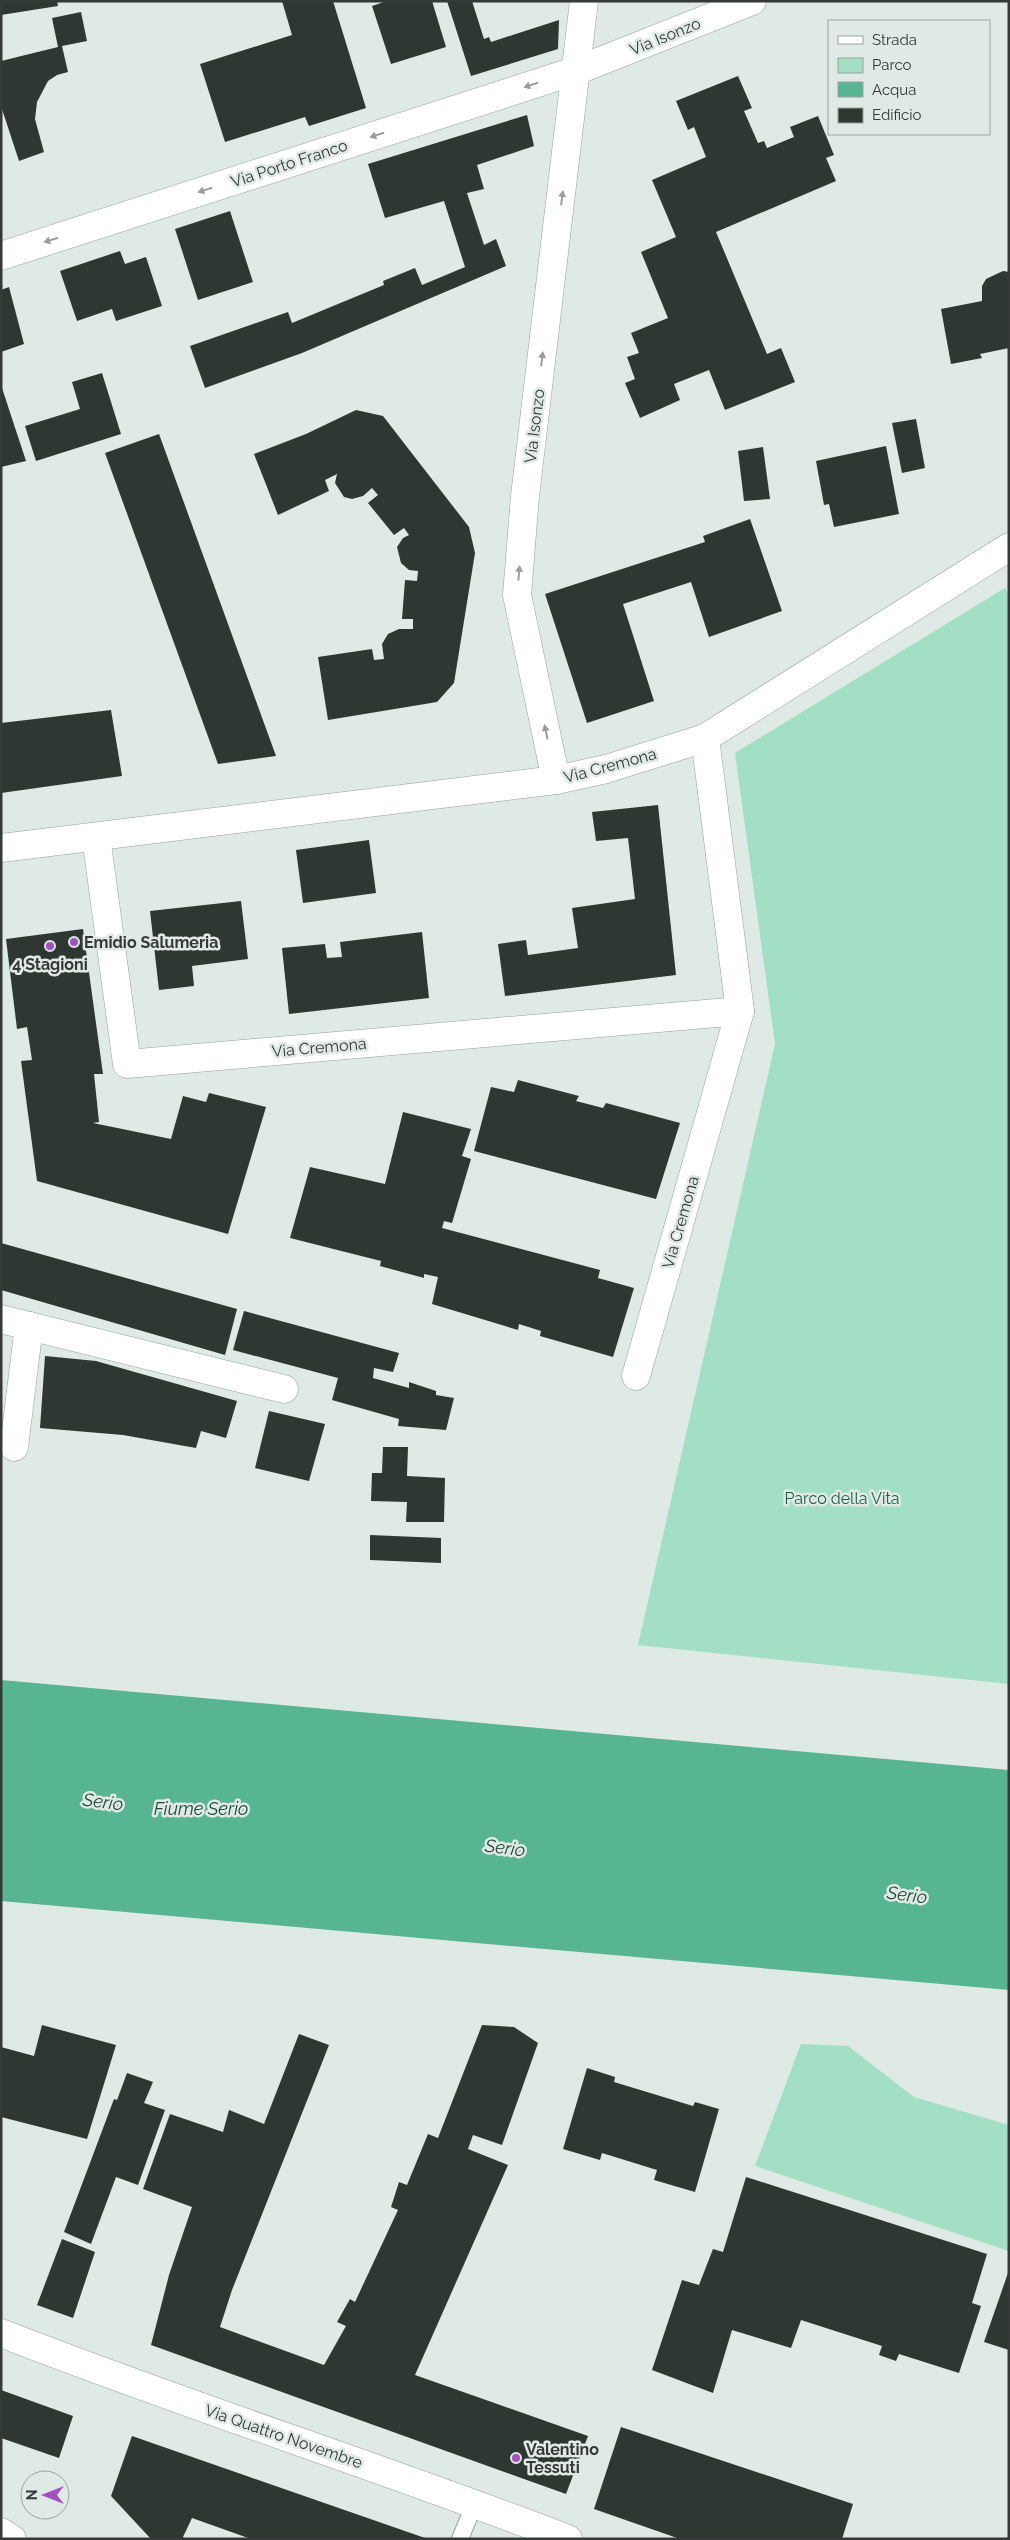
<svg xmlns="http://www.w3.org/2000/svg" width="1010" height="2540" viewBox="0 0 1010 2540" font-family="Raleway,sans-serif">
	<rect width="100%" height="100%" fill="#dfe9e5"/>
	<g fill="#a3dfc5">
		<polygon points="1005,588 1009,595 1009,1684 638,1645 775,1044 735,753"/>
		<polygon points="801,2044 848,2046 914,2097 1009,2125 1009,2251 755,2166"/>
	</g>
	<polygon fill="#58b592" points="1,1680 1009,1770 1009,1990 1,1901"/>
	<g fill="#2f3733">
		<polygon points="1,1 57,1 58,6 1,15"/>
		<polygon points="282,1 333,1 366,108 309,126 305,117 225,142 200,64 292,35"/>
		<polygon points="387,1 432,1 446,47 391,64 372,6"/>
		<polygon points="447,1 472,1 484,39 489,37 491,42 559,20 558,49 471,76"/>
		<polygon points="81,12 87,41 62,46 68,72 57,75 48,81 37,102 35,119 44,152 19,161 1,106 1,61 58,47 52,18"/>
		<polygon points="738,76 752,108 744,111 758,143 764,141 767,148 794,137 790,127 818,116 834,155 826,158 836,181 716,232 767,354 781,348 795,382 725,410 709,370 674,384 680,400 640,418 625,383 635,379 627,357 639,353 631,333 668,318 641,252 676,237 652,180 706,157 694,127 688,130 676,101"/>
		<polygon points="527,115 534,146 477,165 484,189 467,193 484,245 496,239 506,266 302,353 205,388 190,346 288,312 292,323 384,285 383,281 415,268 422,285 465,267 444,201 385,218 368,164"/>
		<polygon points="230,211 253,282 198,300 175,229"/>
		<polygon points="120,251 125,264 146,257 162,306 116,321 112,309 77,321 60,271"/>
		<polygon points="1003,271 1009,272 1009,348 980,354 982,358 951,364 941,309 982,301 982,286 986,279"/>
		<polygon points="9,287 24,344 1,352 1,290"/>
		<polygon points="102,373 121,434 36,461 25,426 80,409 72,382"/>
		<polygon points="1,385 26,461 1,467"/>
		<polygon points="356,410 383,416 469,527 475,553 454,683 437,702 328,720 318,657 372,649 374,660 384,659 382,644 388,634 399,629 413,629 413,619 402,619 405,580 417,581 418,571 409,570 401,563 397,547 403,538 409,535 404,528 394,535 368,503 378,495 372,488 363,496 352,499 344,497 335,483 337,474 325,480 329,491 278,515 254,454 306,434"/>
		<polygon points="916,419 925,468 902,473 892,423"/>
		<polygon points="159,434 276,756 218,764 105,453"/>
		<polygon points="886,446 899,514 834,527 829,504 824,505 816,461"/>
		<polygon points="763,447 770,499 744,501 738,451"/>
		<polygon points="750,519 782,611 709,637 691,582 623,604 654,701 587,723 545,594 705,542 703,536"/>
		<polygon points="111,710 122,776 1,793 1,723"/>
		<polygon points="658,805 676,975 505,996 498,944 526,940 528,955 578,948 572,908 635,899 628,838 596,841 592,812"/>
		<polygon points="369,840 376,893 303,903 296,850"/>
		<polygon points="241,901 248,959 192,966 194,986 159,990 150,911"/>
		<polygon points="83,929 103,1074 94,1074 99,1122 93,1123 171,1139 183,1096 206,1102 209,1093 266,1107 228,1234 37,1181 21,1061 32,1060 27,1027 17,1029 6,939"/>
		<polygon points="422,932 429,998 289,1014 282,948 325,944 327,958 342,957 340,942"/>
		<polygon points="518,1080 579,1096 576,1101 603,1108 606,1103 680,1123 656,1199 474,1151 491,1087 514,1092"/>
		<polygon points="403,1112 471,1129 462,1156 471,1159 452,1223 444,1221 442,1228 600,1270 598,1278 634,1288 613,1357 540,1336 541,1331 519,1324 518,1330 432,1304 438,1277 424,1274 424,1278 380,1266 381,1261 290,1238 310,1167 385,1184"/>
		<polygon points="1,1243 237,1309 225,1355 1,1290"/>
		<polygon points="244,1311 399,1353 393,1372 374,1368 373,1378 409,1388 409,1382 436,1391 436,1395 454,1398 446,1430 398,1426 399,1419 332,1400 338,1378 233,1350"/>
		<polygon points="45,1356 96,1361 237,1401 226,1438 201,1431 196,1448 123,1435 40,1428"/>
		<polygon points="269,1411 325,1424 309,1481 255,1468"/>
		<polygon points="383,1447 408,1447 407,1476 445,1478 444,1522 406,1522 407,1502 371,1501 372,1473 382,1473"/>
		<polygon points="370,1535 441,1538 441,1563 370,1560"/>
		<polygon points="42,2025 116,2045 87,2139 1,2117 1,2047 34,2056"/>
		<polygon points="482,2025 514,2027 538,2043 502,2145 473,2135 468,2149 508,2165 415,2375 588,2436 566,2494 151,2345 169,2275 192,2207 143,2189 170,2114 223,2132 229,2110 264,2124 299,2034 329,2045 232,2290 220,2327 324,2365 346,2326 337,2322 350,2299 355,2302 398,2210 391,2207 399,2182 407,2185 428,2134 438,2138"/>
		<polygon points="587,2068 615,2077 614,2082 693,2106 695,2102 719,2109 695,2192 654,2180 657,2170 602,2153 600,2160 563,2149"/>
		<polygon points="127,2073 153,2082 144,2103 165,2110 138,2185 116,2177 91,2244 64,2232 114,2099 117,2100"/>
		<polygon points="746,2177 987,2254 972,2303 981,2306 959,2373 899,2354 896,2361 879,2355 882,2346 801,2320 791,2348 732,2330 713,2393 652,2370 682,2280 699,2285 713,2249 723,2252"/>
		<polygon points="62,2239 95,2252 73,2318 37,2305"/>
		<polygon points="1008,2273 1009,2273 1009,2350 984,2342"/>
		<polygon points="1,2390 73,2416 59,2458 1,2438"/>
		<polygon points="621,2427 853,2504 842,2539 680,2539 594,2509"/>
		<polygon points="132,2436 425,2538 425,2539 251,2539 192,2518 183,2537 185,2539 151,2539 111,2496"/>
	</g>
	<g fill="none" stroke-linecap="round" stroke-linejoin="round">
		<g stroke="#97a19c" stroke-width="18">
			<polyline id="service" points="460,2539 475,2503"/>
		</g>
		<g stroke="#97a19c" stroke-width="29">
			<g id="minor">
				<polyline points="1,256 578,70 752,1"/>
				<polyline points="556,780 517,595 525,496 584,1"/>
				<polyline points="96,837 127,1064 740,1011"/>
				<polyline points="1,1319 284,1389"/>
				<polyline points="636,1376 740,1011 705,738"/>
				<polyline points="14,1447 29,1326"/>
				<polyline points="1,2532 12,2539"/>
			</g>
		</g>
		<g stroke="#97a19c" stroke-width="29">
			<g id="tertiary">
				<polyline points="1,848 556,780 606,769 705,738 1009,547"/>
				<path d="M 1,2333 C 188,2406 380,2467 568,2539"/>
			</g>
		</g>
		<use href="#service" stroke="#fff" stroke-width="16"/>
		<use href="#minor" stroke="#fff" stroke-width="28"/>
		<use href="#tertiary" stroke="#fff" stroke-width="28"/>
	</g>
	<defs><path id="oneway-solid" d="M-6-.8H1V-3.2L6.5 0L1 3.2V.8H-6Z" transform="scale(1.25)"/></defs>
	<g fill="#9a9c9b">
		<use href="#oneway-solid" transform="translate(531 85) rotate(162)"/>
		<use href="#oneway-solid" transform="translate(377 135) rotate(162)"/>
		<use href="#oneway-solid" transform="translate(205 190) rotate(162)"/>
		<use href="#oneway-solid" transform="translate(562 198) rotate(-83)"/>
		<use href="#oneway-solid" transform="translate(51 240) rotate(162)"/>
		<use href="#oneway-solid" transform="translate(542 359) rotate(-83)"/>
		<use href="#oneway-solid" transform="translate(519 573) rotate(-85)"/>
		<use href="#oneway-solid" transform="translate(546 732) rotate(-102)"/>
	</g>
	<g fill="#a351c1" stroke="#dfe9e5" stroke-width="2">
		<circle cx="74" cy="942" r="5"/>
		<circle cx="50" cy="946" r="5"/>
		<circle cx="516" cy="2458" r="5"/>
	</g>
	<g text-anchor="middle" stroke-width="5" stroke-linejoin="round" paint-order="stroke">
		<g font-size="16" fill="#353937" stroke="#dfe9e5">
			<text transform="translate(665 36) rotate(-22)" y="6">Via Isonzo</text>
			<text transform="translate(289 163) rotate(-18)" y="6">Via Porto Franco</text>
			<text transform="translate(534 426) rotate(-83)" y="6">Via Isonzo</text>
			<text transform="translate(610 765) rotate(-15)" y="6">Via Cremona</text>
			<text transform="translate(319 1047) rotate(-5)" y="6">Via Cremona</text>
			<text transform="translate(680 1222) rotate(-74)" y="6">Via Cremona</text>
			<text transform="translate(284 2436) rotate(19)" y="6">Via Quattro Novembre</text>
		</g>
		<g font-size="16" font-weight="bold" fill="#353937" stroke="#dfe9e5" text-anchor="start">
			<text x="84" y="948">Emidio Salumeria</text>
			<text x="50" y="970" text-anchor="middle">4 Stagioni</text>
			<text x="526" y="2455">Valentino<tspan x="526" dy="18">Tessuti</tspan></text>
		</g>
		<g font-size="16" fill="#1b624a" stroke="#dfe9e5">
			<text x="842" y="1504">Parco della Vita</text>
		</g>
		<g font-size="18" font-style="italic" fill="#204839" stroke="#dfe9e5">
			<text transform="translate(103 1802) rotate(7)" y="6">Serio</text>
			<text x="201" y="1815">Fiume Serio</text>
			<text transform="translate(505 1848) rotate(7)" y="6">Serio</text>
			<text transform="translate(907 1895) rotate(7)" y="6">Serio</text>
		</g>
	</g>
	<rect width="1010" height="2540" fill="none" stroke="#353937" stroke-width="5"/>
	<rect x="828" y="20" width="162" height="115" fill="#dfe9e5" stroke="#9ba39f"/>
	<rect x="838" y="36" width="25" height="8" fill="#ffffff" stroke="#9ba39f"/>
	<text x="872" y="45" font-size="15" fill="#353937">Strada</text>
	<rect x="838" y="58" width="25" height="15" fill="#a3dfc5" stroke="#9ba39f"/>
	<text x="872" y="70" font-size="15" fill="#353937">Parco</text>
	<rect x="838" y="82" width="25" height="15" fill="#58b592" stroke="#9ba39f"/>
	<text x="872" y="95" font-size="15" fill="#353937">Acqua</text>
	<rect x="838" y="108" width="25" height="15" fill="#2f3733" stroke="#9ba39f"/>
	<text x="872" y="120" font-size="15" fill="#353937">Edificio</text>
	<g transform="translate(45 2495) rotate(270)"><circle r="24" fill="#dfe9e5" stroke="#9ba39f"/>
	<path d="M0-4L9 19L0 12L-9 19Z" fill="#a351c1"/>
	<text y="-8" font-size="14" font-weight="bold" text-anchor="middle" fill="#353937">N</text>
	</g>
</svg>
